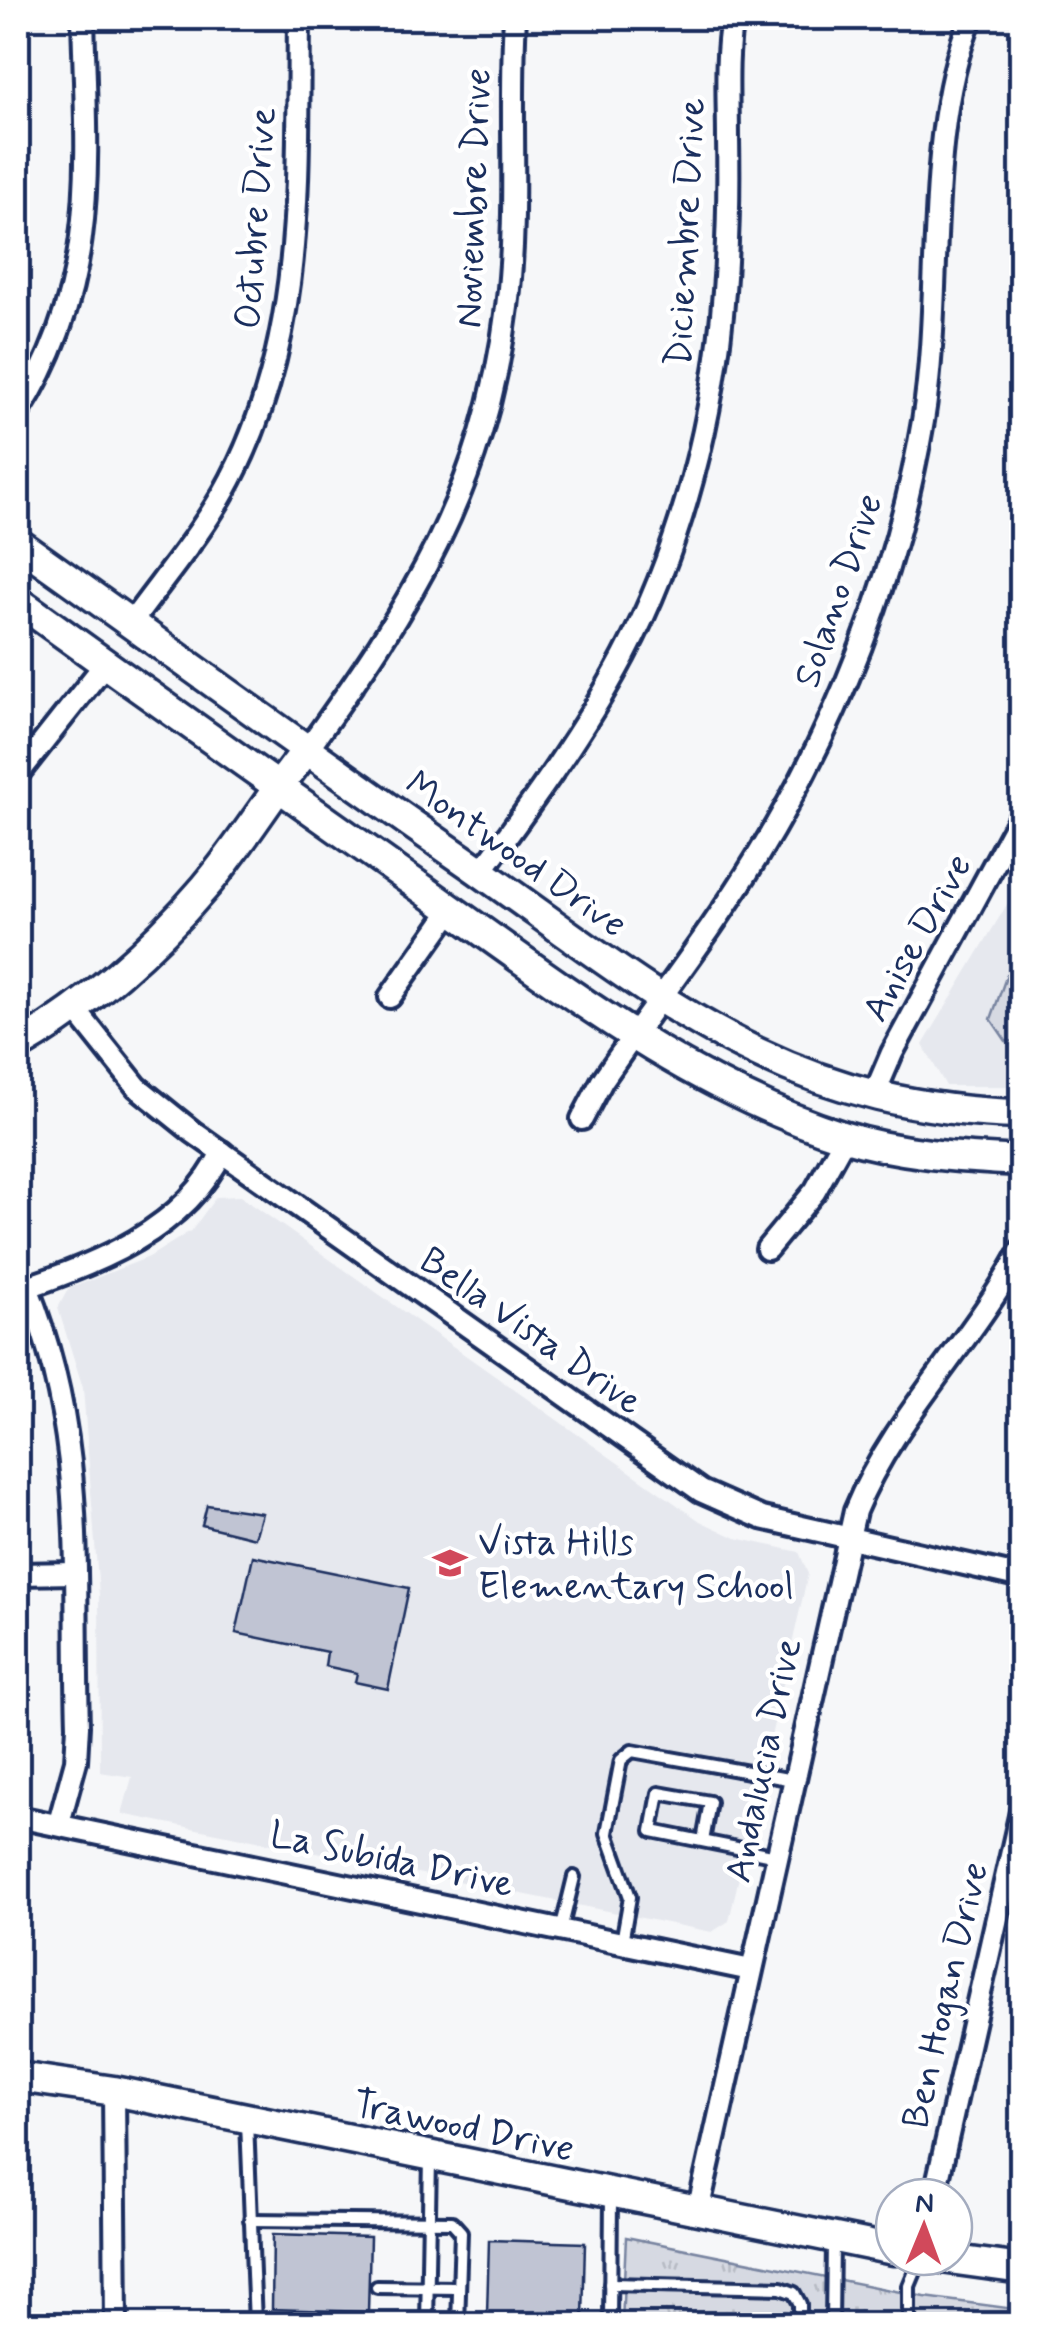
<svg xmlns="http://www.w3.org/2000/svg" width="1039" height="2342" viewBox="0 0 1039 2342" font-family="Mynerve,sans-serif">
	<defs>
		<pattern id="grass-tufts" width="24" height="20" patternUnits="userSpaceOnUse" patternTransform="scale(2.5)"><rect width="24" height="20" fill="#d6d9e2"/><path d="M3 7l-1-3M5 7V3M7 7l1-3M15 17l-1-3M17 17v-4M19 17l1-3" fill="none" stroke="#b7bbc4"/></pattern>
	</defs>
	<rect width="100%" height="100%" fill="#f6f7f9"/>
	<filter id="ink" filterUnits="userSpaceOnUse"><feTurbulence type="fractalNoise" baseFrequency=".01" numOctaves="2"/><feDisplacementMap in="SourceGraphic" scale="20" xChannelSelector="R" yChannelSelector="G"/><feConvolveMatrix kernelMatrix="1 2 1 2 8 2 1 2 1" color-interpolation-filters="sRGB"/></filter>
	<g filter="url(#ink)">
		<g fill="#e6e8ee">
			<polygon points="1021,881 1021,1086 946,1086 923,1045"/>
			<polygon points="240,1196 700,1521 736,1538 799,1552 808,1574 729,1921 712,1932 122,1814 132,1777 100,1772 99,1595 83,1388 58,1308 68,1289 149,1257 192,1230 216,1197"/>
		</g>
		<polygon fill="url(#grass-tufts)" stroke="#7884a0" stroke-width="2.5" points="626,2237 925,2297 1022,2310 1021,2324 622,2324"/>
		<polygon fill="#d6d9e2" stroke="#7884a0" stroke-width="2.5" points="1021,935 1021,1042 1006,1041 991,1019"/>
		<g fill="#c0c4d3" stroke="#1b2f5e" stroke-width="2.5">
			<polygon points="207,1505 262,1513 255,1538 202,1525"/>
			<polygon points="253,1556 409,1588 388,1689 355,1682 357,1673 325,1666 327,1652 236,1633"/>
			<polygon points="273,2234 370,2237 368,2312 272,2309"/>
			<polygon points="489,2240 585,2243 583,2318 487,2315"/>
		</g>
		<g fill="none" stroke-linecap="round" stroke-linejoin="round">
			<g stroke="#1b2f5e" stroke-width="18">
				<g id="lane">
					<polyline points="703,1841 710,1802 659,1793 652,1831 777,1856"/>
					<polyline points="561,1930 574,1877"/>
					<polyline points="622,1942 630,1897 607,1833 621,1760 632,1751 793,1780"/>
					<polyline points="247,2121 255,2324"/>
					<polyline points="250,2220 452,2222 461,2232 458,2324"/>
					<polyline points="610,2284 781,2288 794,2293 800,2304 800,2324"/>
					<polyline points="377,2287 459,2288"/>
					<polyline points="427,2324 430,2158"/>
					<polyline points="610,2324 611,2195"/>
					<polyline points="832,2324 833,2241"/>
					<polyline points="909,2324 909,2286 921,2257"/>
				</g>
			</g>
			<g stroke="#1b2f5e" stroke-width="28">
				<g id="street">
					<path d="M 18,413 C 100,284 87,164 83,18"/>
					<path d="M 131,623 C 165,576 204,531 231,479 C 306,335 297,175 299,18"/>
					<path d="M 306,751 C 412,604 484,491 507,307 C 519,211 509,113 515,18"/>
					<polyline points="18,774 105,664"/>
					<path d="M 481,872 C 532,803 583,733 624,656 C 682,546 715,415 724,291 C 728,241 729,190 728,139 C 728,98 725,58 732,18"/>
					<polyline points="390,997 452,909"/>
					<polyline points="74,1008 137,1087 193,1132 701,1491 762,1518 1022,1577"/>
					<polyline points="874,1095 892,1053 1022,813"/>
					<path d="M 582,1119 L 602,1081 C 653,1006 710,934 757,857 C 838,724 897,575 923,421 C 944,292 923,135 971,18"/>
					<polyline points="767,1249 815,1191 845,1137"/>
					<path d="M 27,1287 C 88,1439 73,1567 78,1726 L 76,1761 L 59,1823"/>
					<path d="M 18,1290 C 95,1265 186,1229 222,1152"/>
					<polyline points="18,1574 75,1573"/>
					<polyline points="18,1817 751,1970"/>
					<polyline points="114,2091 116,2324"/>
					<polyline points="934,2197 1022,1807"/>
					<path d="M 698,2211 L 855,1511 C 894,1416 974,1341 1022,1249"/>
				</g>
			</g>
			<g stroke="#1b2f5e" stroke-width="35">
				<g id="secondary">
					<path d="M 18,543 C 166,648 312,755 462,859 C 652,991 775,1108 1022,1114"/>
					<path d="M 18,601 C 147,694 276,786 407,878 C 545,974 679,1084 842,1136 C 899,1154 962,1158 1022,1161"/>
					<path d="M 18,1046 C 87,1006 153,948 205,887 C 242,844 270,795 306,751"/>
					<polyline points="18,2077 114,2091 894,2250"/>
					<polyline points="934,2257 1022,2269"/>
				</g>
			</g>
			<use href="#lane" stroke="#fff" stroke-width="10"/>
			<use href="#street" stroke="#fff" stroke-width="20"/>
			<use href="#secondary" stroke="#fff" stroke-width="28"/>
		</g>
	</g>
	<defs>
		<g id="school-bare" transform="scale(2.7)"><path d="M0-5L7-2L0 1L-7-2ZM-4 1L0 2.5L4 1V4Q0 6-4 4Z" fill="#d1495b" stroke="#fff" stroke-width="2.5" paint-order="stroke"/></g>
	</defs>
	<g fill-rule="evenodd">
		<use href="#school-bare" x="450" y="1563"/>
	</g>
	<g text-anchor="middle" stroke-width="9" stroke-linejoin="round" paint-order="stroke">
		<g font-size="38" fill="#1b2f5e" stroke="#fff">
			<text transform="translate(472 198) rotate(-88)" y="13">Noviembre Drive</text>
			<text transform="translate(254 218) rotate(-86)" y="13">Octubre Drive</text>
			<text transform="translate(684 232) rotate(-87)" y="13">Diciembre Drive</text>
			<text transform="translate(837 590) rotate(-71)" y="13">Solano Drive</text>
			<text transform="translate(517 853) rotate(35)" y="13">Montwood Drive</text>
			<text transform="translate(916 937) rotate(-61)" y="13">Anise Drive</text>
			<text transform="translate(532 1330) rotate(35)" y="13">Bella Vista Drive</text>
			<text transform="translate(762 1760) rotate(-78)" y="13">Andalucia Drive</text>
			<text transform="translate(392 1858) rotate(12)" y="13">La Subida Drive</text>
			<text transform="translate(944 1995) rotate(-77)" y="13">Ben Hogan Drive</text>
			<text transform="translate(464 2125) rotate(12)" y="13">Trawood Drive</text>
		</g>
		<g font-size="38" fill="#1b2f5e" stroke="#fff" text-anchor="start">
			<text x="478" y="1554">Vista Hills<tspan x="478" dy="44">Elementary School</tspan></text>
		</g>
	</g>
	<rect width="1039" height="2342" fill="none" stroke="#fff" stroke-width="60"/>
	<rect x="30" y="30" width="979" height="2282" fill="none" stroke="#1b2f5e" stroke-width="4" filter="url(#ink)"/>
	<g transform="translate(924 2227) rotate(1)"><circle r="48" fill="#ffffff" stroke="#a4acbf" stroke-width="2.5"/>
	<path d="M0-8L18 38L0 25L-18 38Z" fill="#d1495b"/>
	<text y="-15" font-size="28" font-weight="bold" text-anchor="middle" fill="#1b2f5e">N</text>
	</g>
</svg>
